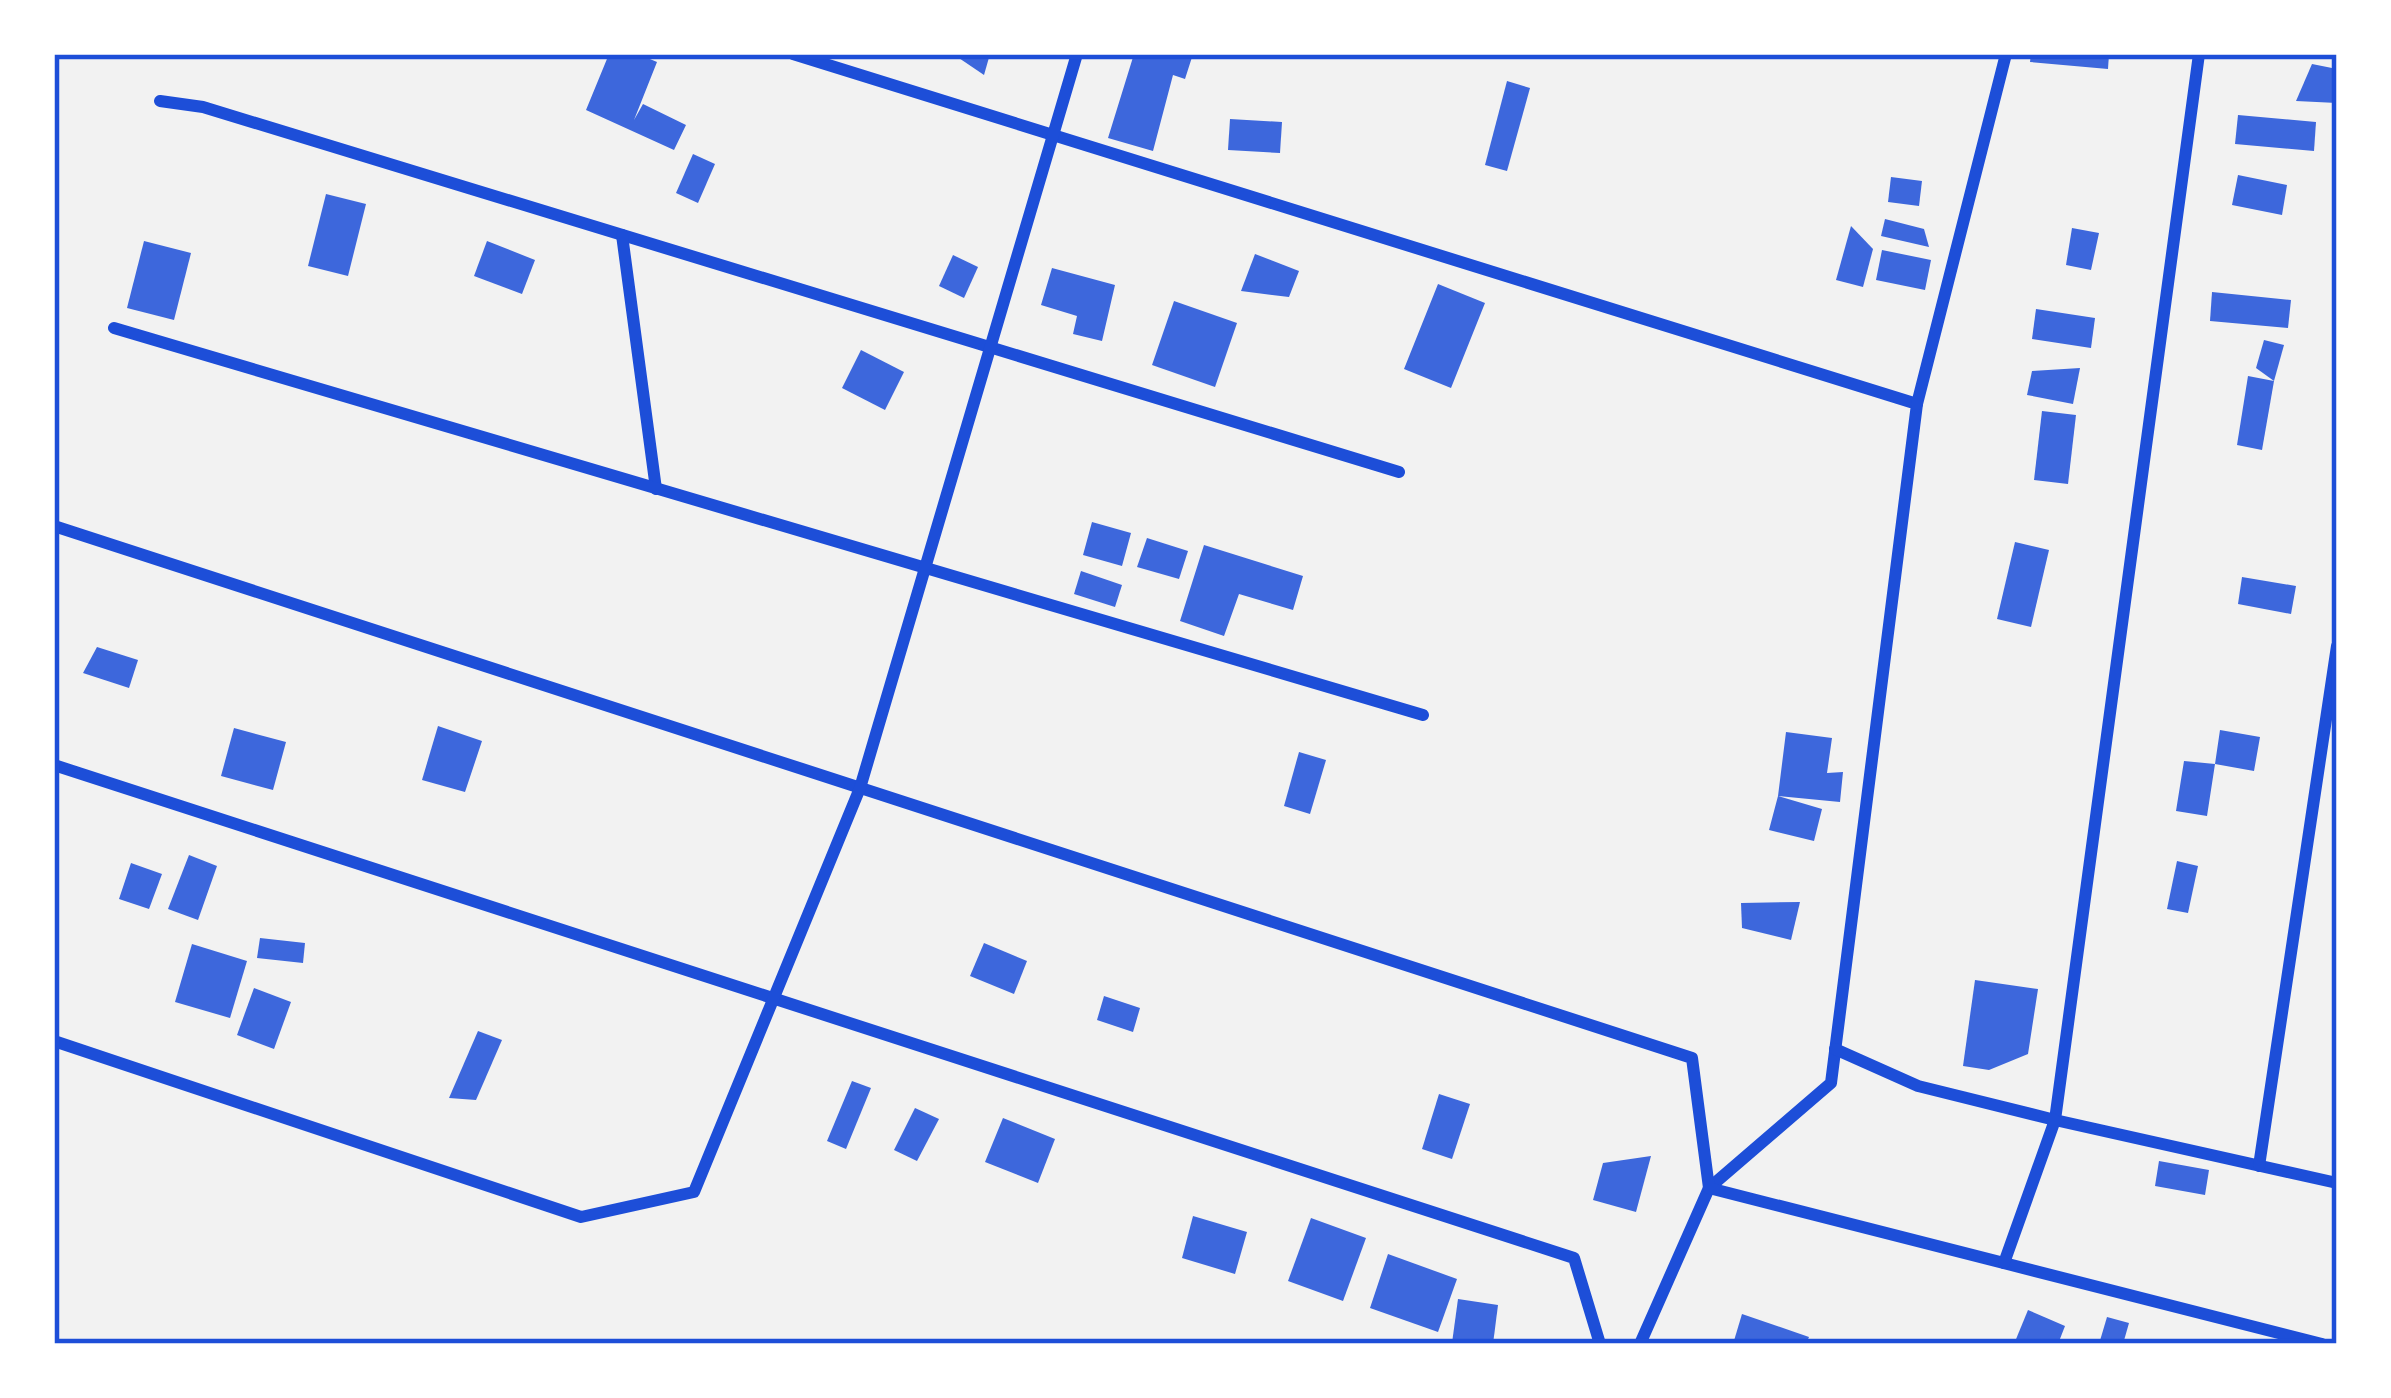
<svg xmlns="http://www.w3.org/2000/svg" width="2391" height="1398" viewBox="0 0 2391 1398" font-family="Ubuntu,sans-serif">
	<rect width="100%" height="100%" fill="#f2f2f2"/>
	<g fill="#3d67dc">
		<polygon points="609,54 638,54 657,62 634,120 643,104 686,125 674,150 586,110"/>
		<polygon points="953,54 990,54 984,75"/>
		<polygon points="1134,54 1193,54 1185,79 1173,75 1153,151 1108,138"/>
		<polygon points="2031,54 2109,54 2108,69 2030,62"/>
		<polygon points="2312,64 2337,69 2337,103 2296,101"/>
		<polygon points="1507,81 1530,88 1507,171 1485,165"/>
		<polygon points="2238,115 2316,122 2314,151 2235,144"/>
		<polygon points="1230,119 1282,122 1280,153 1228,150"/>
		<polygon points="693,154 715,164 698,203 676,193"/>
		<polygon points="2238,175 2287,185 2282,215 2232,205"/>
		<polygon points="1891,177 1922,181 1919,206 1888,202"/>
		<polygon points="326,194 366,204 348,276 308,266"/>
		<polygon points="1885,219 1924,229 1929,247 1881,236"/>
		<polygon points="1851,226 1873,249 1863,287 1836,280"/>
		<polygon points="2072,228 2099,233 2091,270 2066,265"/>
		<polygon points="144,241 191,253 174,320 127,308"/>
		<polygon points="487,241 535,260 522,294 474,276"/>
		<polygon points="1882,250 1931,260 1925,290 1876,280"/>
		<polygon points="1255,254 1299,271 1289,297 1241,291"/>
		<polygon points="953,255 978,267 964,298 939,286"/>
		<polygon points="1052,268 1115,285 1102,341 1073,334 1077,316 1041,305"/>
		<polygon points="1438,284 1485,303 1451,388 1404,369"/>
		<polygon points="2212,292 2291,300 2288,328 2210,321"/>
		<polygon points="1174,301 1237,323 1215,387 1152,365"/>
		<polygon points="2036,309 2095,318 2091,348 2032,339"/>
		<polygon points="2264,340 2284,345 2274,381 2256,368"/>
		<polygon points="861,350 904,372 885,410 842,388"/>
		<polygon points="2080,368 2073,404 2027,395 2032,371"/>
		<polygon points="2248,376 2274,381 2262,450 2237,445"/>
		<polygon points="2042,411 2076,415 2068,484 2034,480"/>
		<polygon points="1092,522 1131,533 1122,566 1083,555"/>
		<polygon points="1147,538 1188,551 1179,579 1137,567"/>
		<polygon points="2015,542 2049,550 2031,627 1997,619"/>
		<polygon points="1204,545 1303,576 1293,610 1239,594 1224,636 1180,621"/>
		<polygon points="1081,571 1122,585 1115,607 1074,594"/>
		<polygon points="2242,577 2296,586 2291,614 2238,604"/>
		<polygon points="97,647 138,660 129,688 83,673"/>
		<polygon points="438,726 482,741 465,792 422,780"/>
		<polygon points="234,728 286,742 273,790 221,776"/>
		<polygon points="2220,730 2260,737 2254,771 2215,764 2207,816 2176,811 2184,761 2215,764"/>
		<polygon points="1786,732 1832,738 1827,773 1843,772 1840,802 1778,796 1822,809 1814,841 1769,830 1778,796"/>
		<polygon points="1299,752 1326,760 1310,814 1284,806"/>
		<polygon points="189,855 217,866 198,920 168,909"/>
		<polygon points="2177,861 2198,866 2188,913 2167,909"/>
		<polygon points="131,863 162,874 149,909 119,899"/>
		<polygon points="1800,902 1791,940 1742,928 1741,903"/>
		<polygon points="260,938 305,943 303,963 257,958"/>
		<polygon points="984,943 1027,961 1014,994 970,976"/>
		<polygon points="192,944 247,961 230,1018 175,1002"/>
		<polygon points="1975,980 2038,989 2028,1054 1989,1070 1963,1066"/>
		<polygon points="254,988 291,1002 274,1049 237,1035"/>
		<polygon points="1104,996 1140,1008 1133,1032 1097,1020"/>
		<polygon points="478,1031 502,1040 476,1100 449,1098"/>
		<polygon points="852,1081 871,1088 846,1149 827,1141"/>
		<polygon points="1439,1094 1470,1104 1452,1159 1422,1149"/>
		<polygon points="915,1108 939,1119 917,1161 894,1150"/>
		<polygon points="1003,1118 1055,1139 1038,1183 985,1162"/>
		<polygon points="1651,1156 1636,1212 1593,1200 1603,1163"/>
		<polygon points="2159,1161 2209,1170 2205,1195 2155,1186"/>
		<polygon points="1193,1216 1247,1232 1235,1274 1182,1258"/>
		<polygon points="1311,1218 1366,1238 1343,1301 1288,1281"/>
		<polygon points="1388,1254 1457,1279 1438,1332 1370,1308"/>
		<polygon points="1458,1299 1498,1305 1493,1344 1452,1343"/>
		<polygon points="2028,1310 2065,1326 2058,1344 2014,1344"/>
		<polygon points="1742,1314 1809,1337 1806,1344 1733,1344"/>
		<polygon points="2107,1317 2129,1323 2123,1344 2099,1344"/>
	</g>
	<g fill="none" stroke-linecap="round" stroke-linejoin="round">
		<g stroke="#1d4ed8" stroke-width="12">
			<polyline points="793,54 1917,404 1831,1083 1709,1188 1640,1344"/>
			<polyline points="2199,54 2055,1120 2337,1183"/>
			<polyline points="160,101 203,107 1399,472"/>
			<polyline points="622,235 656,489"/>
			<polyline points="114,328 1423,715"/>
			<polyline points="1917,404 2006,54"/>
			<polyline points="54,526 1692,1058 1709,1188 2322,1344"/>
			<polyline points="54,765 1574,1258 1600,1344"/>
			<polyline points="54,1041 581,1217 694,1192 860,788 1077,54"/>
			<polyline points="1835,1049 1918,1086 2055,1120 2004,1263"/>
			<polyline points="2259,1166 2337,646"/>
		</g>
	</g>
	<rect width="2391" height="1398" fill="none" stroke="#ffffff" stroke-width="114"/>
	<rect x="57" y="57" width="2277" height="1284" fill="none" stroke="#1d4ed8" stroke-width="4.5"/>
</svg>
